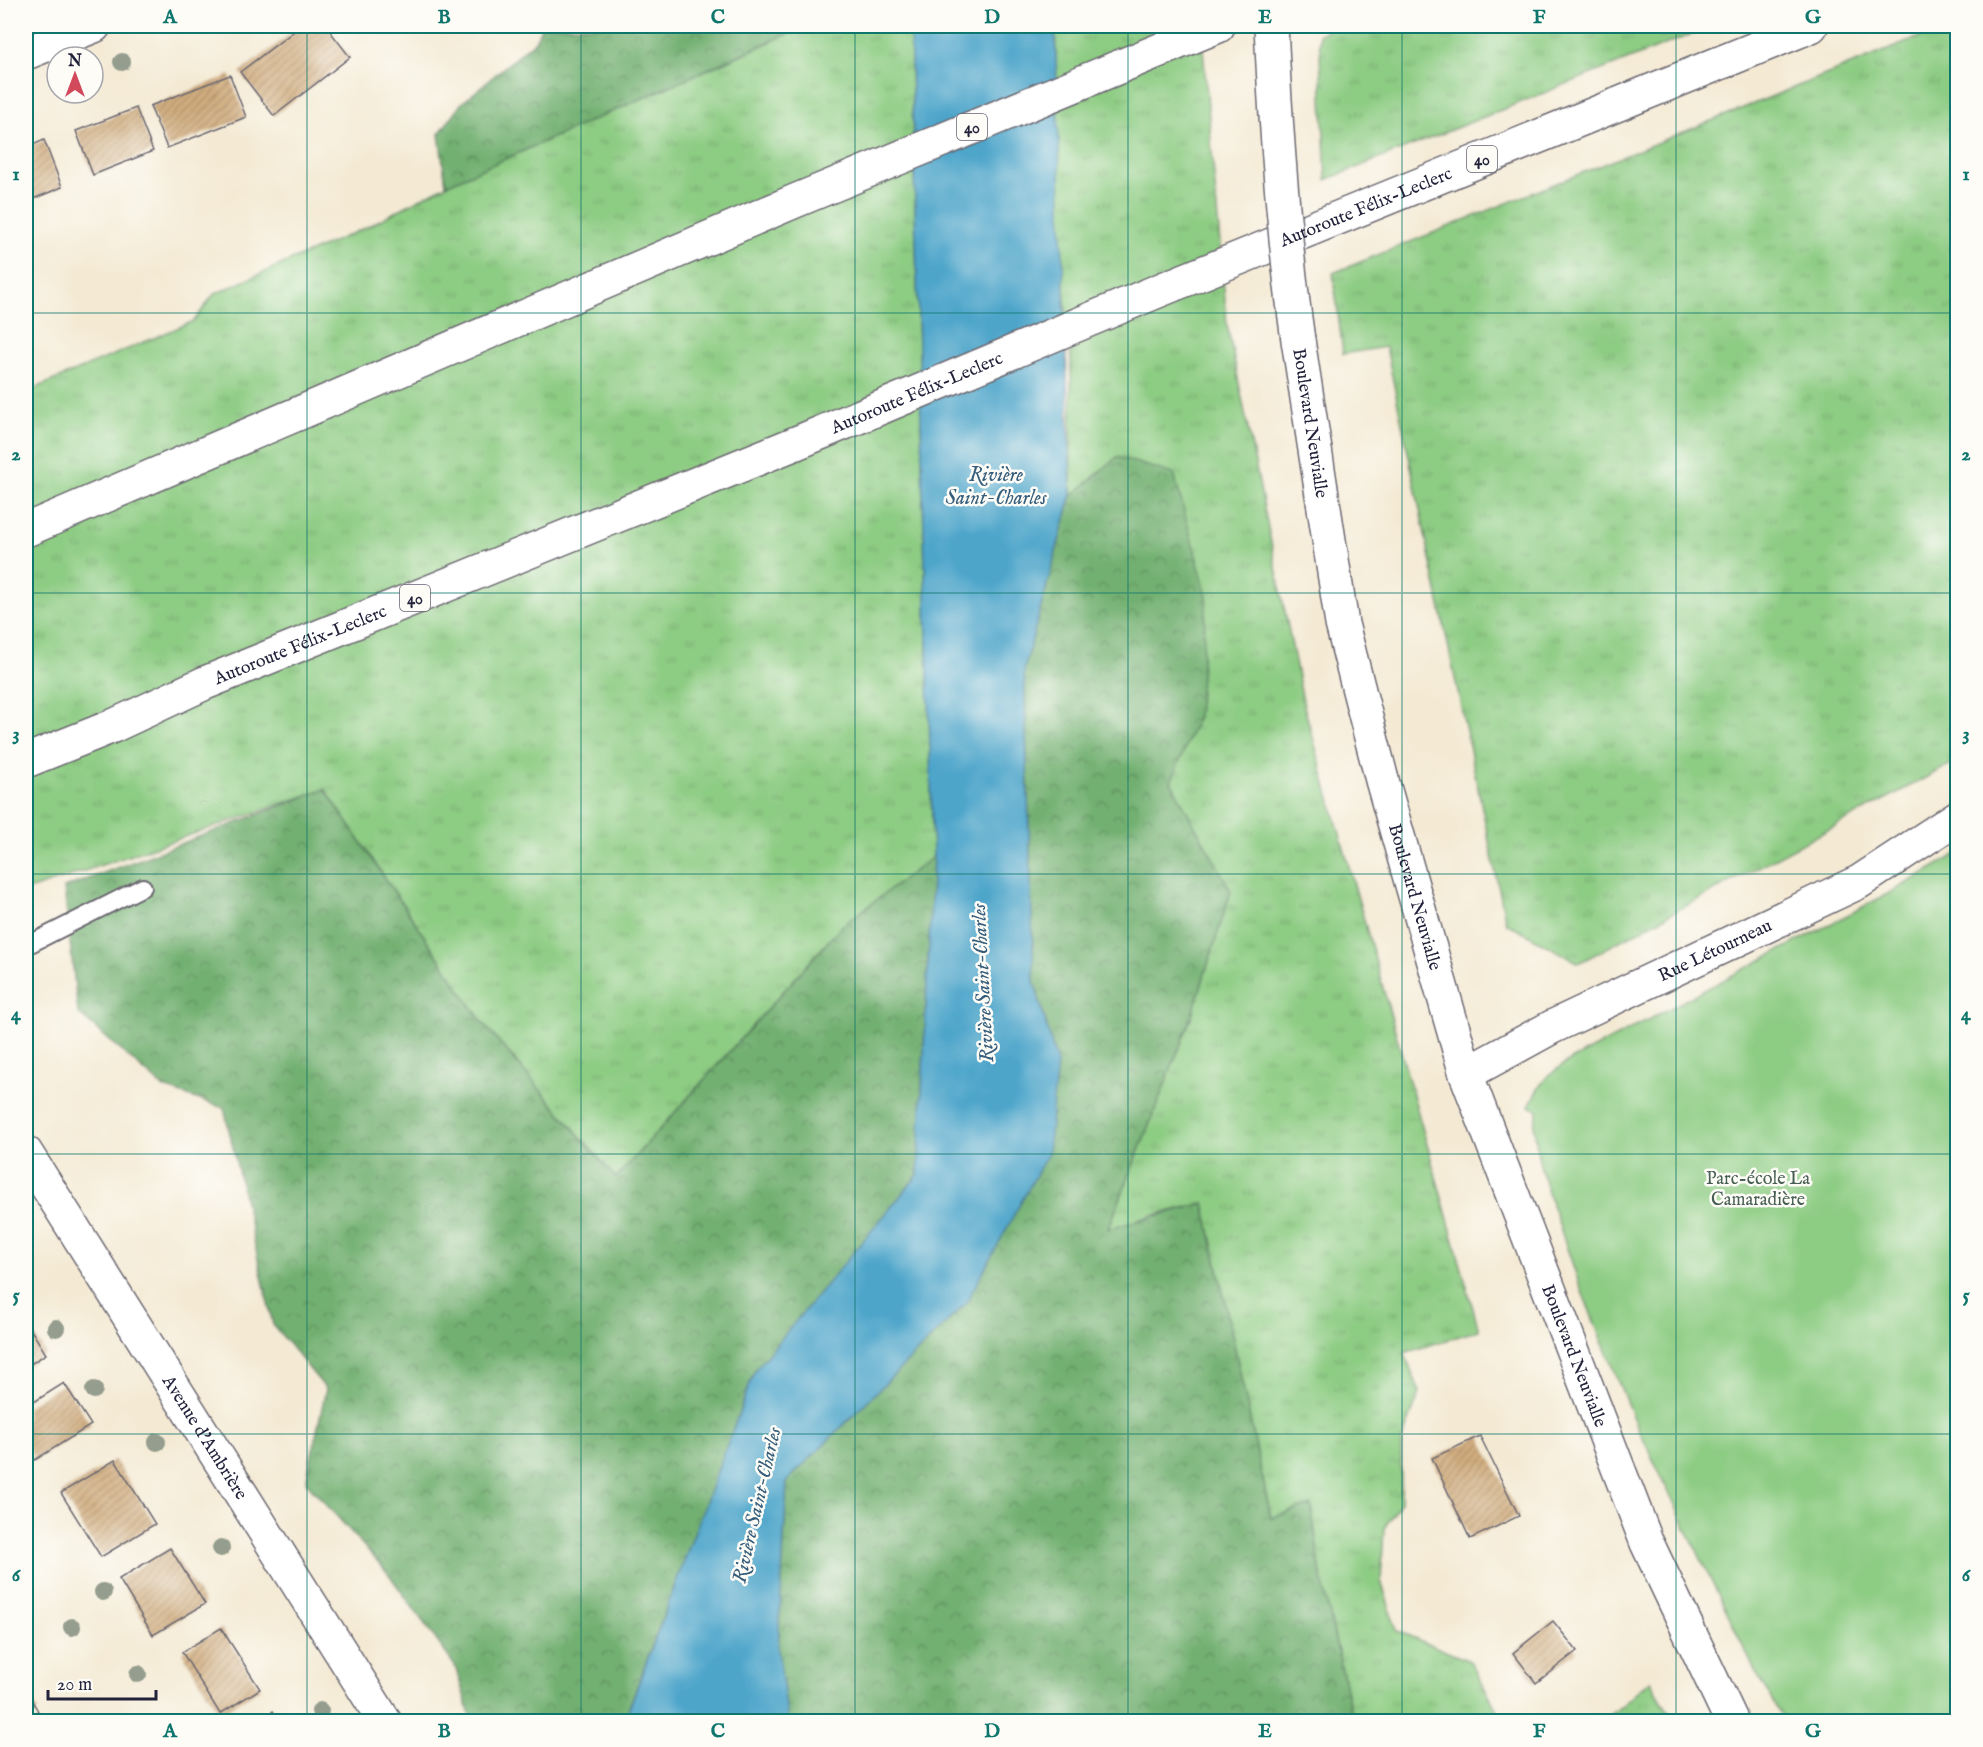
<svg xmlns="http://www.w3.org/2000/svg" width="1983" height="1747" viewBox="0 0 1983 1747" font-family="'IM FELL English',serif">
	<defs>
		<pattern id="grass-tufts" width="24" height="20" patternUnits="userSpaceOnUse" patternTransform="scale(1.5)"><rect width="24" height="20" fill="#8dcc83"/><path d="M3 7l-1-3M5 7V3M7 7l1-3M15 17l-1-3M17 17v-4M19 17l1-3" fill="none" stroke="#79af72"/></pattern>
		<pattern id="forest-crowns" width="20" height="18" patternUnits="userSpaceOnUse" patternTransform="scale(1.5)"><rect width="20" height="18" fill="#72b071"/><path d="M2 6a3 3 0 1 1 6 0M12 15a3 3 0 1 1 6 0" fill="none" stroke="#5d8f5e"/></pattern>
		<pattern id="building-hatch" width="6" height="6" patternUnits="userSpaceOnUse" patternTransform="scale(1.5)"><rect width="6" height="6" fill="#d1ad7f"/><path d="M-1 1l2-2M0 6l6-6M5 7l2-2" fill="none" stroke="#a98c69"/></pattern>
	</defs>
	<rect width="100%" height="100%" fill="#fdfcf7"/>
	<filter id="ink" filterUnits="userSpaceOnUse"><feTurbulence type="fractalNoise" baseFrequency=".0167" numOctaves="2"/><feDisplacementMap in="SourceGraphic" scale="12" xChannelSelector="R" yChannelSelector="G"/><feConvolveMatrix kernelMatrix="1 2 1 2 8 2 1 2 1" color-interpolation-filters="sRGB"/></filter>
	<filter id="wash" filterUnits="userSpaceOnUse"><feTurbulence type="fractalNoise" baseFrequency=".008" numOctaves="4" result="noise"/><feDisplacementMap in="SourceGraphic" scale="24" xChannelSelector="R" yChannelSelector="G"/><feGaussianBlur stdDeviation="1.35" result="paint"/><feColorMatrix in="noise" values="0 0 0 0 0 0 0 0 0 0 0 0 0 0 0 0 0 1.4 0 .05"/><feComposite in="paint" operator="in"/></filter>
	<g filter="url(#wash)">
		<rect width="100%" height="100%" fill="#f4ead4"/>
		<g fill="url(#grass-tufts)" stroke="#58775f" stroke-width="1.5">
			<polygon points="818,26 910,26 933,857 842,926 616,1178 482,1022 325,789 26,891 26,392 194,321 214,294 365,228 446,185 788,34"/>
			<polygon points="1055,26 1201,26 1227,324 1304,706 1479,1330 1404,1353 1420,1392 1401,1442 1401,1502 1384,1528 1381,1581 1397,1631 1470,1661 1503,1721 1353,1721 1321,1575 1311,1505 1271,1518 1204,1203 1150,1216 1108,1230 1191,1018 1231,891 1171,782 1198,716 1117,457 1071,497 1071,361 1061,258"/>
			<polygon points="1339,26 1712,26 1326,180 1319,34"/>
			<polygon points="1947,26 1958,26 1957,761 1579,963 1506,923 1386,347 1343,354 1333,273"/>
			<polygon points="1650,1681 1674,1721 1604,1721"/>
		</g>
		<g fill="url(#forest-crowns)" stroke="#4a6956" stroke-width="1.5">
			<polygon points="542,26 818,26 787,34 446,185 439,134 461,104 535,41"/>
			<polygon points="1117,457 1174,474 1207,596 1198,716 1171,782 1231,891 1191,1018 1108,1229 1204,1203 1271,1518 1311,1505 1321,1575 1353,1721 788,1721 778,1650 787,1481 966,1303 1057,1063 1034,981 1024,669 1071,497"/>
			<polygon points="325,789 482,1022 616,1178 842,926 933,857 918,1175 755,1371 624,1721 472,1721 455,1666 388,1573 306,1482 326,1389 273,1325 224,1108 164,1088 78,1013 64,888"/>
		</g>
		<path fill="#8dcc83" stroke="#58775f" stroke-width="1.5" d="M 1957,854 L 1957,1721 L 1784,1721 L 1756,1673 L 1632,1416 L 1581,1289 L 1545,1184 L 1538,1156 L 1534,1125 L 1538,1110 L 1529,1106 C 1542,1078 1548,1074 1573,1059 L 1897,889 Z"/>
		<polygon fill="#4da5ca" stroke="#386482" stroke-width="1.5" points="910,26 1055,26 1071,497 1024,669 1034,981 1057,1063 1048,1153 966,1303 787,1481 778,1650 788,1721 624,1722 755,1370 918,1175 933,857"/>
		<g id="blocks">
			<g fill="url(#building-hatch)">
				<polygon points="301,26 326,26 350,57 274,116 240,72"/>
				<polygon points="230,75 246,117 167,148 150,106"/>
				<polygon points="136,108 153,151 93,175 76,131"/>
				<polygon points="44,140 62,187 26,202 26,148"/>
				<polygon points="26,1322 46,1354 26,1367"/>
				<polygon points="64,1383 91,1425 35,1460 26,1444 26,1407"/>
				<polygon points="1480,1436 1519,1516 1470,1539 1432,1458"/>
				<polygon points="115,1460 155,1524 101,1557 61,1493"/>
				<polygon points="170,1548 205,1604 153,1635 119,1579"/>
				<polygon points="1553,1621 1577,1651 1536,1683 1513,1653"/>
				<polygon points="221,1628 260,1689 220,1714 182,1652"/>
				<polygon points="26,1690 38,1711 26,1718"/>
				<polygon points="273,1711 280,1722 257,1722"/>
			</g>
		</g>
	</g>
	<g filter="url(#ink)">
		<use href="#blocks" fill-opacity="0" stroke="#6c6871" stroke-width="1.5"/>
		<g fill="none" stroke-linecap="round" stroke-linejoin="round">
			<g stroke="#6c6871" stroke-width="20">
				<polyline id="service" points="26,946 143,887"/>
			</g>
			<g stroke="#6c6871" stroke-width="36">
				<g id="minor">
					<polyline points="26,53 94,26"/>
					<path id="s1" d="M 26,1153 L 385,1722"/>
				</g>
			</g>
			<g stroke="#6c6871" stroke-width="36">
				<g id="tertiary">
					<path id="s2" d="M 1466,1074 L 1552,1027 L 1859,882 L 1958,817"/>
				</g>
			</g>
			<g stroke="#6c6871" stroke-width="36">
				<g id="secondary">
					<path id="s3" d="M 1298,340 L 1342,624 L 1382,780 L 1466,1074 L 1647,1543 L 1732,1722"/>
				</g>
			</g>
			<g stroke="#6c6871" stroke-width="36">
				<g id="motorway">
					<polyline points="26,530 795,201 1218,26"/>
					<path id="s4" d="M 26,761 L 113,726 L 205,683 L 806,439 L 1153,293 L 1811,26"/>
				</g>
			</g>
			<use href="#service" stroke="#fff" stroke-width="16"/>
			<use href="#minor" stroke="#fff" stroke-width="33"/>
			<use href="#tertiary" stroke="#fff" stroke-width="33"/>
			<use href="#secondary" stroke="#fff" stroke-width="33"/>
			<use href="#motorway" stroke="#fff" stroke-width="33"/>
			<g stroke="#6c6871" stroke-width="36" stroke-linecap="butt">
				<path id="secondary-bridge" d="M 1271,26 C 1276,131 1283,235 1298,340"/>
			</g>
			<use href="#secondary-bridge" stroke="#fff" stroke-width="33"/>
		</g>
		<g fill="#959d8e">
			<circle cx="122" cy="62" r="9"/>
			<circle cx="56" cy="1328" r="9"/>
			<circle cx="94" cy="1390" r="9"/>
			<circle cx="157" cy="1442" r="9"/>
			<circle cx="221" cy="1548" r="9"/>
			<circle cx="103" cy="1592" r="9"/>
			<circle cx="72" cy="1627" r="9"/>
			<circle cx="138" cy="1674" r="9"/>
			<circle cx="320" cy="1711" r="9"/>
		</g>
	</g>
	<path fill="none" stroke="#0f766e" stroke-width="1.5" stroke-opacity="0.55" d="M 307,26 L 307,1722M 581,26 L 581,1722M 855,26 L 855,1722M 1128,26 L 1128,1722M 1402,26 L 1402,1722M 1676,26 L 1676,1722M 26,313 L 1958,313M 26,593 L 1958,593M 26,874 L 1958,874M 26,1154 L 1958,1154M 26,1434 L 1958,1434"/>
	<g text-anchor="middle" stroke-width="5" stroke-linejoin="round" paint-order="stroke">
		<g fill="#fdfcf7" stroke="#646373" stroke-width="1.5">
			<rect x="957" y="114" width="30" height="26" rx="4.5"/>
			<rect x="1467" y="146" width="30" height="26" rx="4.5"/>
			<rect x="400" y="585" width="30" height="26" rx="4.5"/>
		</g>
		<g font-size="16" font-weight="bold" fill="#22223b">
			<text x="972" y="133">40</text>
			<text x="1482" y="165">40</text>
			<text x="415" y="604">40</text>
		</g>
		<g font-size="18" fill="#22223b" stroke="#fdfcf7">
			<text dy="6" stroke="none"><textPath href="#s4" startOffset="1450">Autoroute Félix-Leclerc</textPath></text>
			<text dy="6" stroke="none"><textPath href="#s4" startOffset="964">Autoroute Félix-Leclerc</textPath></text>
			<text dy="6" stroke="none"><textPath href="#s3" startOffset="84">Boulevard Neuvialle</textPath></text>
			<text dy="6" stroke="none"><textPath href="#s4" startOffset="298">Autoroute Félix-Leclerc</textPath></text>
			<text dy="6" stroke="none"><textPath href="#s3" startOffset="570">Boulevard Neuvialle</textPath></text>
			<text dy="6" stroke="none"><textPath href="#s2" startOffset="278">Rue Létourneau</textPath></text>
			<text dy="6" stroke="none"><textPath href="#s3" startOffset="1056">Boulevard Neuvialle</textPath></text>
			<text dy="6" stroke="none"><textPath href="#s1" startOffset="336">Avenue d'Ambrière</textPath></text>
		</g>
		<g font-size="18" fill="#475e54" stroke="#fdfcf7">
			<text x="1758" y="1184">Parc-école La<tspan x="1758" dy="21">Camaradière</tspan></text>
		</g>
		<g font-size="20" font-style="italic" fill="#355d7b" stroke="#fdfcf7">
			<text x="996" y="481">Rivière<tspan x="996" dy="23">Saint-Charles</tspan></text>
			<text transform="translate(982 983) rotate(-93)" y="7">Rivière Saint-Charles</text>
			<text transform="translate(756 1505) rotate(-77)" y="7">Rivière Saint-Charles</text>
		</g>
	</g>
	<rect width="1983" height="1747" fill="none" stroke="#fdfcf7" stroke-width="66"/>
	<g transform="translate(75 75)"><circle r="28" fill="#fdfcf7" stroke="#a5a5ac" stroke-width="1.5"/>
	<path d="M0-4.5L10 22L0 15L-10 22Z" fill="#d1495b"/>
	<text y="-9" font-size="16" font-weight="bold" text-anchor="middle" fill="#22223b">N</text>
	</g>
	<path d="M48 1690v9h108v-9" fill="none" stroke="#22223b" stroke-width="3"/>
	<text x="57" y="1690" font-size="18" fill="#22223b" stroke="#fdfcf7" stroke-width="4.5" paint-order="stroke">20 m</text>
	<rect x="33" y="33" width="1917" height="1681" fill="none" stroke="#0f766e" stroke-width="2"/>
	<g font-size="20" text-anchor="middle" font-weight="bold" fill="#0f766e">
		<text x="170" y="23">A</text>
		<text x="444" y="23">B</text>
		<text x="718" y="23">C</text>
		<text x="992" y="23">D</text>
		<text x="1265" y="23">E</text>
		<text x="1539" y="23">F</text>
		<text x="1813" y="23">G</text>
		<text x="16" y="180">1</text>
		<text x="1966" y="180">1</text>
		<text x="16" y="460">2</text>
		<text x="1966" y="460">2</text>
		<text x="16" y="740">3</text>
		<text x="1966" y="740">3</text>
		<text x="16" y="1020">4</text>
		<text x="1966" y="1020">4</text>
		<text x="16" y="1301">5</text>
		<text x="1966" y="1301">5</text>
		<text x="16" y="1581">6</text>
		<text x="1966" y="1581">6</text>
		<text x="170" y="1737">A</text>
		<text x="444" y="1737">B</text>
		<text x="718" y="1737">C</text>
		<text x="992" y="1737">D</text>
		<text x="1265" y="1737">E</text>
		<text x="1539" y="1737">F</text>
		<text x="1813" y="1737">G</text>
	</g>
</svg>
